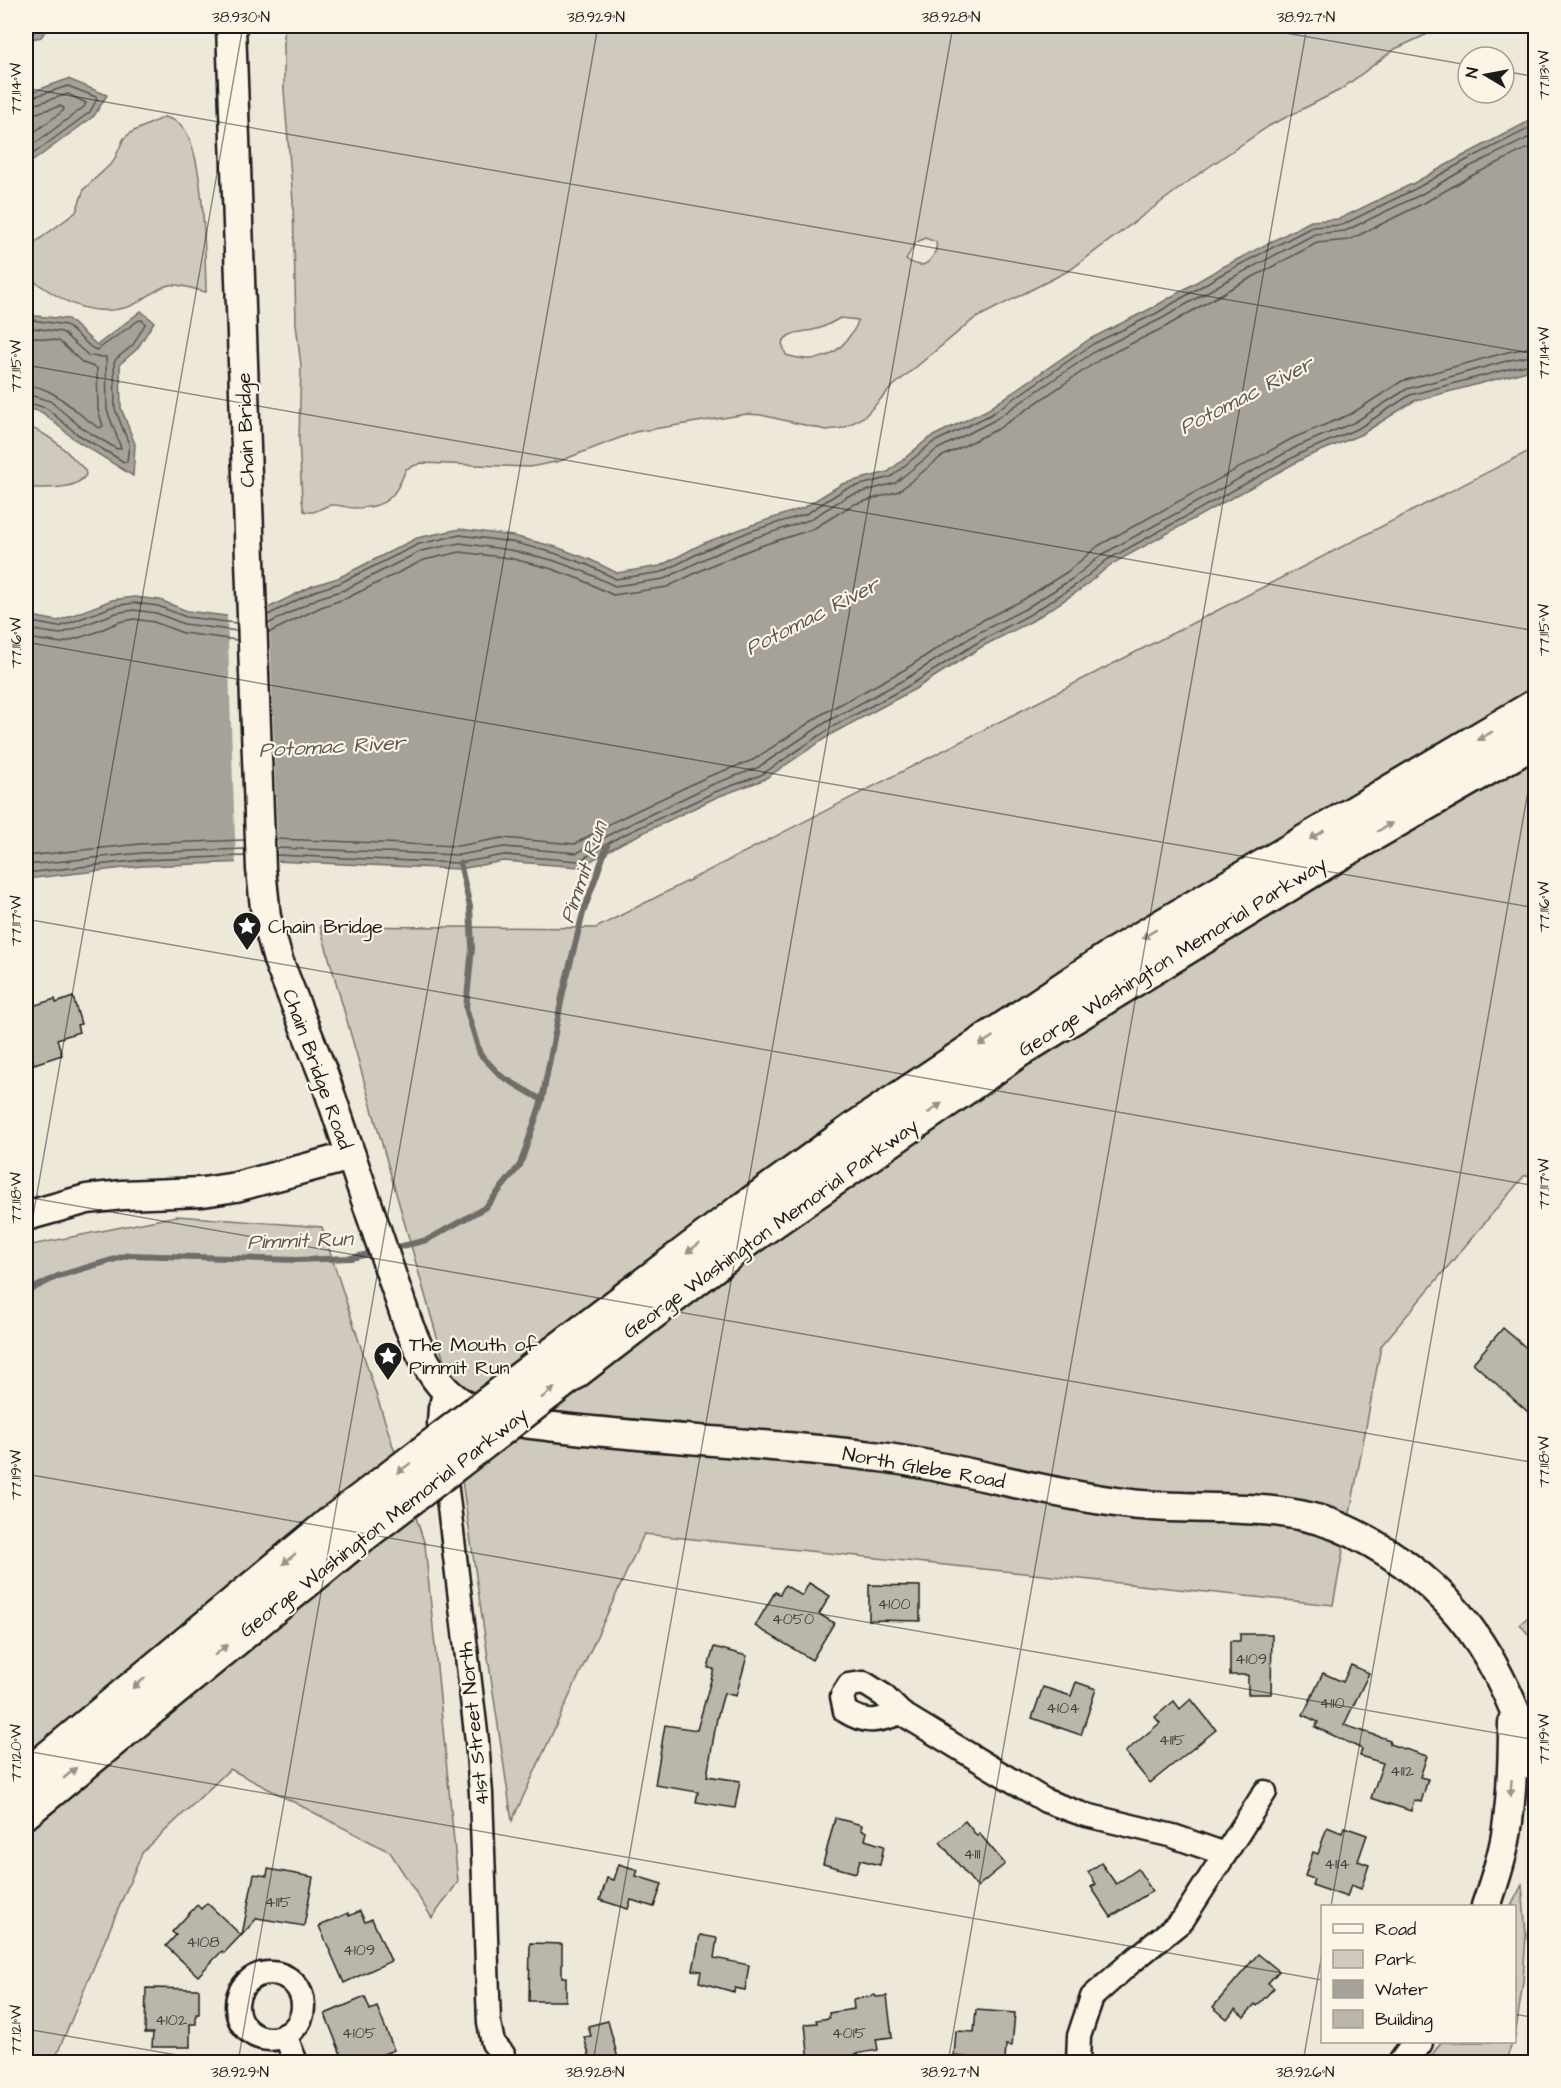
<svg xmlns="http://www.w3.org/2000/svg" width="1561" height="2088" viewBox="0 0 1561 2088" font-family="'Architects Daughter',sans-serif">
	<rect width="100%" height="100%" fill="#eee8d9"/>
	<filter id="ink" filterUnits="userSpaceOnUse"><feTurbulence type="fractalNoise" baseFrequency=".0167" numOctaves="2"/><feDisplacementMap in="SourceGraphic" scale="12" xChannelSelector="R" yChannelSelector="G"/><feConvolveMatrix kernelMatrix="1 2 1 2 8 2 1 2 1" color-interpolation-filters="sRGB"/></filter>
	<g filter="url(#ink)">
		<g fill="#cfcabd" stroke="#76736c" stroke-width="1.5" fill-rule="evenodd">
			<path d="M 284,26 L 947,26 L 988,33 L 1029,29 L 1056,33 L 1081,26 L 1445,26 L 1395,49 L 1340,90 L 1269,126 L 1200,173 L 1070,270 L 974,319 L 892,387 L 865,416 L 844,428 L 826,430 L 761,415 L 747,414 L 635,432 L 560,461 L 530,467 L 421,463 L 406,469 C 396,497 386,508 355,508 C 347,508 338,504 331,505 C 320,507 316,515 304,511 L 302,501 L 299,438 L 301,366 L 296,324 L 293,201 L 284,91 ZM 925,238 L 936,242 C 938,250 931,264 921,265 C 916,265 911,262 906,260 L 915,243 ZM 840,318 L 858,320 C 857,327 853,331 849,337 C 833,360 812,363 786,355 L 782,343 C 789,330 804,333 817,329 C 825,327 833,322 840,318 Z"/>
			<path d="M 164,117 C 171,119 176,120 181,125 C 205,149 205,256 206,292 C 197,290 177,283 169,285 C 155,288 142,303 128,307 C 87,319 57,298 26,275 L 26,256 L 33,244 L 76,212 L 84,189 L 113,162 L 124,138 L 132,132 Z"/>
			<path d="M 26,426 C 51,434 66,451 85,470 L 86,475 C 74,492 44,487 26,488 Z"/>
			<polygon points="1535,448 1535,1175 1524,1176 1381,1346 1333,1605 644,1534 512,1821 445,1365 320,926 596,928"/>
			<polygon points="177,1216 322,1227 425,1545 458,1882 432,1918 390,1852 230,1769 142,1853 54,2061 26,2062 26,1246"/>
			<polygon points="1535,1611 1535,1643 1520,1624"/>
			<polygon points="1522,1885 1526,1934 1523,1981 1515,2038 1514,1906 1511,1906"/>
			<polygon points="1441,2042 1513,2042 1505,2062 1427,2062"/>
		</g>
		<g fill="#a7a299" stroke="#6f6c67" stroke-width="1.5">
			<polygon points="26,26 49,26 41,37 26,40"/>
			<polygon points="68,79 107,95 94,116 26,166 26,94"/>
			<polygon points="1535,118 1535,369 1414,401 1362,434 1304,458 1110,565 1080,590 1032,621 983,646 915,689 835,732 763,780 717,797 622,843 580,867 503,861 460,869 273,861 142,866 26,879 26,615 58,621 112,600 134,597 160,600 187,611 234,617 252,616 312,586 338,578 417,538 460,529 513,536 556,547 591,560 617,573 660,566 702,544 749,526 803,508 842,484 888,472 929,438 987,410 1090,339 1154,307 1219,269 1311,221 1339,219 1414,183 1459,158"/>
			<polygon points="141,311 154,322 137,349 120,364 121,408 135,444 133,476 74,439 43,413 26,407 26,313 36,316 68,319 97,345"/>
		</g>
		<polygon fill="#eee8d9" points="269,604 278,864 236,866 227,613 252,613"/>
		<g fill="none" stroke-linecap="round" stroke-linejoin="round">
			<g stroke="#54524e" stroke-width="1.5">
				<polyline points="26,99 68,86 96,97 97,99 90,112 26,159"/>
				<polyline points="26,107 68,94 86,103 84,107 26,150"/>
				<polyline points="26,116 60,106 64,108 63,111 26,138"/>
				<polyline points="26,319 66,325 92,348 97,350 139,320 142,320 145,324 133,345 116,359 114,363 115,409 129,444 127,462 124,462 77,434 46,408 26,402"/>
				<polyline points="26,327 62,332 89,356 106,357 107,410 121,448 117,449 82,428 50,401 26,394"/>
				<path d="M 26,336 L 59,341 L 83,363 L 97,368 L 98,410 L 103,426 L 99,428 C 74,413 57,387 26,385"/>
				<polyline points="268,615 315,591 340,583 419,544 460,535 512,542 554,553 588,565 616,579 662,572 705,550 751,531 806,514 845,489 891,477 932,443 990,415 1093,344 1157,313 1222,274 1312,227 1342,225 1417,188 1461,163 1536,125"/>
				<polyline points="26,621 59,627 114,606 134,603 158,606 186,617 236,623"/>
				<polyline points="268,624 318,598 344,590 421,551 460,543 510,550 552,560 585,572 615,586 664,579 708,557 754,538 809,520 848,496 895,483 936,450 993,421 1097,350 1161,319 1226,281 1315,234 1345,231 1420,195 1465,169 1536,134"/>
				<polyline points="26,629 60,634 116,613 134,610 156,613 184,624 237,631"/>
				<polyline points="268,633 321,607 347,598 424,560 460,552 509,558 549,568 582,580 613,595 667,587 712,565 757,547 813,529 852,505 899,491 941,457 998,429 1102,358 1165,327 1230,289 1317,243 1349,240 1424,203 1469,177 1536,144"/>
				<polyline points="26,638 62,643 94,633 119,622 134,619 154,622 183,633 237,640"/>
				<polyline points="276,839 458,846 502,838 575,844 611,823 707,777 753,760 824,713 904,670 971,626 1021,601 1067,572 1098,546 1293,438 1351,414 1402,381 1508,352 1536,346"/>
				<polyline points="276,848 459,855 504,847 577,853 616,831 711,785 757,768 828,721 909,677 976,634 1025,609 1072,579 1103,554 1298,446 1355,422 1407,389 1510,360 1536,355"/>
				<polyline points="276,855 459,863 504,855 579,861 619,837 715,792 761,775 832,727 912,684 980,641 1029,615 1076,585 1107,560 1301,453 1359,428 1410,395 1512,368 1536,363"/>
				<polyline points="26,856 140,844 244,840"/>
				<polyline points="26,865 141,853 245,849"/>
				<polyline points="26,873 142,860 245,856"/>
			</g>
			<g stroke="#6f6c67" stroke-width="6">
				<polyline points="460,863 470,907 472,948 466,1008 480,1054 501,1076 542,1100"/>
				<polyline points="390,1249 427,1240 486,1207 520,1165 542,1100 563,992 583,913 607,846"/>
				<polyline points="26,1292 58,1276 129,1255 296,1260 351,1258 377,1252"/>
			</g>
		</g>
		<g fill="#bab6aa" stroke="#1c1c1c" stroke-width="1.5">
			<polygon points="73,997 81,1024 77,1025 79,1032 57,1039 62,1055 34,1064 28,1046 26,1047 26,1008 55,999 56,1003"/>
			<polygon points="1503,1328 1536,1356 1536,1403 1528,1412 1473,1363"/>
			<polygon points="809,1583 830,1596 819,1614 834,1623 812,1660 755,1626 775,1592 780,1594 785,1585 802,1596"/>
			<polygon points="869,1585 920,1586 920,1621 869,1620"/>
			<polygon points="1240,1634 1272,1634 1271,1694 1248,1694 1248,1675 1230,1675 1230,1641 1240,1641"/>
			<polygon points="714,1647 747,1656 736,1696 724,1693 717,1718 707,1776 740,1781 735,1808 696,1802 698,1792 655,1785 665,1725 697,1730 714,1669 708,1668"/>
			<polygon points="1351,1665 1369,1673 1344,1725 1390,1740 1389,1744 1427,1756 1420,1777 1428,1779 1421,1802 1414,1800 1411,1811 1371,1798 1383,1763 1360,1756 1362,1749 1315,1727 1318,1722 1303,1715 1323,1673 1343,1682"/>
			<polygon points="1076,1682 1096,1689 1081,1735 1032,1718 1043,1687 1071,1696"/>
			<polygon points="1191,1699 1216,1730 1150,1783 1125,1752 1160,1723 1155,1717 1174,1701 1180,1709"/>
			<polygon points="835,1818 862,1825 861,1830 867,1832 865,1840 884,1846 880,1865 860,1860 856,1873 823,1864"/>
			<polygon points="965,1821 977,1836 979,1833 1005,1864 977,1887 940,1842"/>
			<polygon points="1327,1827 1342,1833 1344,1827 1367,1835 1358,1861 1369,1865 1361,1889 1351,1885 1347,1897 1312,1885 1314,1879 1305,1876 1313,1852 1318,1854"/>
			<polygon points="1101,1863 1116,1884 1138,1869 1152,1891 1111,1917 1091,1887 1096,1884 1088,1872"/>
			<polygon points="619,1864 638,1870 636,1876 662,1884 654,1907 631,1900 628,1909 600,1900 607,1878 614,1880"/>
			<polygon points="268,1869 313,1877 304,1926 257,1918 242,1935 254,1874 267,1876"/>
			<polygon points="207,1903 241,1935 224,1953 222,1951 198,1976 166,1946 176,1935 172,1932 197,1905 201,1909"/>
			<polygon points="360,1911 365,1922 372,1919 391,1961 344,1983 319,1926 348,1913 349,1916"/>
			<polygon points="700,1935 717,1938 714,1958 749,1965 745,1990 735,1988 734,1992 699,1982 701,1971 693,1970"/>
			<polygon points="530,1943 562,1944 562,1977 566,1977 566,2001 529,2001"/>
			<polygon points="1258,1954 1279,1971 1268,1983 1274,1988 1257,2006 1255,2004 1244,2017 1235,2009 1227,2019 1213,2007"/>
			<polygon points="146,1988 199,1989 199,2014 196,2014 196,2024 190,2024 190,2047 152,2047 153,2033 145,2033"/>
			<polygon points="875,1995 876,1997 887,1996 892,2037 876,2039 878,2050 855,2054 856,2060 836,2062 809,2062 805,2024 817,2023 816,2020 829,2018 829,2013 854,2009 853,2000"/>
			<polygon points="365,1997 370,2010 377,2007 394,2050 362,2062 344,2062 325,2014"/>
			<polygon points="976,2010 1015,2013 1012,2046 1006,2045 1005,2061 954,2056 956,2031 974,2032"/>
			<polygon points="608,2021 619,2062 591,2062 584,2037 591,2036 588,2026"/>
		</g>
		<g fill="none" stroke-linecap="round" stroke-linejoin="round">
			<g stroke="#1c1c1c" stroke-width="27">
				<g id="minor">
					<polyline points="445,1392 440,1408 439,1423 477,1741 481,1794 489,2023 493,2043 503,2054"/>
					<path d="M 901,1713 C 878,1721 867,1725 845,1711 L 842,1696 L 849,1685 L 864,1683 L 883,1695 L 901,1713 L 1046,1801 L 1082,1814 L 1173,1836 L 1225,1854"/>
					<circle cx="270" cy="2006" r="33"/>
					<polyline points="285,2035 296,2062"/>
					<polyline points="1078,2062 1079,2036 1092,1997 1129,1964 1182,1921 1265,1792"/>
				</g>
			</g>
			<g stroke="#1c1c1c" stroke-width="33">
				<g id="major">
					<path d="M 231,26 L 261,869 L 266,917 L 278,960 L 324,1076 L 408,1324 C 432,1382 449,1410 515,1422 C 636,1439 759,1441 880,1457 C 964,1468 1046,1494 1131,1504 C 1205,1513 1284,1498 1353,1533 C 1459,1586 1500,1660 1536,1768"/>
					<polyline points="26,1216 87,1199 122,1195 203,1192 236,1187 351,1156"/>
					<path d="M 1486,1906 C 1494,1883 1502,1859 1506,1835 C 1512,1798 1513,1760 1513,1723"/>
					<polyline points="1403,2062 1418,2042"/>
				</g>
			</g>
			<g stroke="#1c1c1c" stroke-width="38">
				<g id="highway">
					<polyline points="740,1212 859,1126 1117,953 1536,706"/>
					<polyline points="749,1238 1019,1050 1341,852 1536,740"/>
					<polyline points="26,1777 334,1521"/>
					<polyline points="26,1811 351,1544"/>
				</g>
			</g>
			<use href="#minor" stroke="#fcf5e5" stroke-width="22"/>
			<use href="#major" stroke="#fcf5e5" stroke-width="28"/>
			<use href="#highway" stroke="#fcf5e5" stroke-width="33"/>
			<g stroke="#1c1c1c" stroke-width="38" stroke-linecap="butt">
				<g id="highway-bridge">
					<polyline points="334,1521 740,1212"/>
					<polyline points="351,1544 749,1238"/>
				</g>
			</g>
			<use href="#highway-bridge" stroke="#fcf5e5" stroke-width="33"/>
		</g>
		<defs><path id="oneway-solid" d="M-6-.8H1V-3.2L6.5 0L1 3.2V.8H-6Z" transform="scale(1.5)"/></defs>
		<g fill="#97938b">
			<use href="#oneway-solid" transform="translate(1485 736) rotate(149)"/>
			<use href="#oneway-solid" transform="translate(1385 827) rotate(-30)"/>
			<use href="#oneway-solid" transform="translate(1317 835) rotate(149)"/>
			<use href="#oneway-solid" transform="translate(1149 934) rotate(149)"/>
			<use href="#oneway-solid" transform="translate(986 1041) rotate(146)"/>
			<use href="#oneway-solid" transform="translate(935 1108) rotate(-35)"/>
			<use href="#oneway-solid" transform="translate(693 1248) rotate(143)"/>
			<use href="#oneway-solid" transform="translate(548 1393) rotate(-38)"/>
			<use href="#oneway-solid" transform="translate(404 1468) rotate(143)"/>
			<use href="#oneway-solid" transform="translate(289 1559) rotate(140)"/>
			<use href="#oneway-solid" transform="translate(221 1650) rotate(-39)"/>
			<use href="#oneway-solid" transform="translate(139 1683) rotate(140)"/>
			<use href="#oneway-solid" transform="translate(70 1773) rotate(-40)"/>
			<use href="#oneway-solid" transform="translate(1511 1788) rotate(94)"/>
		</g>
	</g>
	<path fill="none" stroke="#1c1c1c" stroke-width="1.5" stroke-opacity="0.45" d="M 1246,26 L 1468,65M 1504,71 L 1536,77M 26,88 L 1536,354M 26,365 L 1536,631M 26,642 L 1536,908M 26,919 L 1536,1186M 26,1197 L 1536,1463M 26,1256 L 243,26M 26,1474 L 1536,1740M 26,1751 L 1322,1980M 1331,1906 L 1536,746M 1514,2014 L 1536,2018M 26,2029 L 218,2062M 238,2062 L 598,26M 593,2062 L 953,26M 948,2062 L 1307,26M 1303,2062 L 1322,1954"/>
	<defs>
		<g id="sight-pin" transform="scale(1.5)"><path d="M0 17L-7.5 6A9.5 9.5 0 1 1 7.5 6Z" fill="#1c1c1c" stroke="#fcf5e5"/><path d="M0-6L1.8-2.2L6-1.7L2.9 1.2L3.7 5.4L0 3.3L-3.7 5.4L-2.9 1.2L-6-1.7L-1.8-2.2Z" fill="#fff"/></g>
	</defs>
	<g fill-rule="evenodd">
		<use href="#sight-pin" x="247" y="926"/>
		<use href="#sight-pin" x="388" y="1356"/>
	</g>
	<g text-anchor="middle" stroke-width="4.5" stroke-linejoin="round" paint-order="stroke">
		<g font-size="16" fill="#444240">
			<text x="894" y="1609">4100</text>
			<text x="793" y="1624">4050</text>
			<text x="1251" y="1664">4109</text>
			<text x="1332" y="1708">4110</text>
			<text x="1063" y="1713">4104</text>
			<text x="1172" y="1745">4115</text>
			<text x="1402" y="1776">4112</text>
			<text x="972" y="1859">4111</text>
			<text x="1337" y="1869">4114</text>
			<text x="278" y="1907">4115</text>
			<text x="203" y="1947">4108</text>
			<text x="359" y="1955">4109</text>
			<text x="171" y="2025">4102</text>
			<text x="359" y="2038">4105</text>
			<text x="849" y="2038">4015</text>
		</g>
		<g font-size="20" fill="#1c1c1c" stroke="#fcf5e5">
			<text transform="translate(245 430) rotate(-92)" y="7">Chain Bridge</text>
			<text transform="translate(1172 956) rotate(-32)" y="7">George Washington Memorial Parkway</text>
			<text transform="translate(318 1069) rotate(70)" y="7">Chain Bridge Road</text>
			<text transform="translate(770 1228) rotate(-36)" y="7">George Washington Memorial Parkway</text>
			<text transform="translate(924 1467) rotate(10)" y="7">North Glebe Road</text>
			<text transform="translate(383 1522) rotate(-38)" y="7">George Washington Memorial Parkway</text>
			<text transform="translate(473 1724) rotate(-96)" y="7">41st Street North</text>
		</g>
		<g font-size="20" fill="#1c1c1c" stroke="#fcf5e5" text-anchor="start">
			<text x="268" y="933">Chain Bridge</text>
			<text x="409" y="1351">The Mouth of<tspan x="409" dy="23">Pimmit Run</tspan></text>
		</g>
		<g font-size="21" font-style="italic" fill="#5b5854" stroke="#fcf5e5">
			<text transform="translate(1246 395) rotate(-27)" y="7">Potomac River</text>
			<text transform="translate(812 616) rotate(-27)" y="7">Potomac River</text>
			<text transform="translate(332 746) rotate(-3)" y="7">Potomac River</text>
			<text transform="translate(583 872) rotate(-71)" y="7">Pimmit Run</text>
			<text transform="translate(300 1240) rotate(-2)" y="7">Pimmit Run</text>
		</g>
	</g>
	<rect width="1561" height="2088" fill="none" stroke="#fcf5e5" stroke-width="66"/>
	<rect x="1321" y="1905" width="195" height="138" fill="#fcf5e5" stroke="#a29e95" stroke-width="1.5"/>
	<rect x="1333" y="1924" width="30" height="9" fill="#fcf5e5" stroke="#a29e95" stroke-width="1.5"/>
	<text x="1375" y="1935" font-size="18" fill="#1c1c1c">Road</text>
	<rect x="1333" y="1950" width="30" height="18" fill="#cfcabd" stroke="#a29e95" stroke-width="1.5"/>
	<text x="1375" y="1965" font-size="18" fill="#1c1c1c">Park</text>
	<rect x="1333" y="1980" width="30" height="18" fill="#a7a299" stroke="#a29e95" stroke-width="1.5"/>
	<text x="1375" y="1995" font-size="18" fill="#1c1c1c">Water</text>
	<rect x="1333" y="2010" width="30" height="18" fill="#bab6aa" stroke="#a29e95" stroke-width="1.5"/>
	<text x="1375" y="2025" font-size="18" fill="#1c1c1c">Building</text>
	<g transform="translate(1486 75) rotate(280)"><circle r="28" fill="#fcf5e5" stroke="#a29e95" stroke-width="1.5"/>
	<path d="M0-4.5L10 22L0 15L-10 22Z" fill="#1c1c1c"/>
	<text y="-9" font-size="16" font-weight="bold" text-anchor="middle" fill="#1c1c1c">N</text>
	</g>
	<rect x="33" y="33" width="1495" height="2022" fill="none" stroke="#1c1c1c" stroke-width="2"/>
	<g font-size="15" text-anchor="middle" fill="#1c1c1c">
		<text x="241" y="22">38.930°N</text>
		<text x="596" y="22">38.929°N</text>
		<text x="951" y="22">38.928°N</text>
		<text x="1306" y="22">38.927°N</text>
		<text transform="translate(1544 75) rotate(-90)" y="5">77.113°W</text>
		<text transform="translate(16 89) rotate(-90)" y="5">77.114°W</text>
		<text transform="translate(1544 353) rotate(-90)" y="5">77.114°W</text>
		<text transform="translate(16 366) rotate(-90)" y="5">77.115°W</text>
		<text transform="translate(1544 630) rotate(-90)" y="5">77.115°W</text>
		<text transform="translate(16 643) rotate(-90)" y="5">77.116°W</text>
		<text transform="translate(1544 907) rotate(-90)" y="5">77.116°W</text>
		<text transform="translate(16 921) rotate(-90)" y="5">77.117°W</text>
		<text transform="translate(1544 1184) rotate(-90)" y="5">77.117°W</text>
		<text transform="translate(16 1198) rotate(-90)" y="5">77.118°W</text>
		<text transform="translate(1544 1462) rotate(-90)" y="5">77.118°W</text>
		<text transform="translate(16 1475) rotate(-90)" y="5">77.119°W</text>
		<text transform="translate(1544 1739) rotate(-90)" y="5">77.119°W</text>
		<text transform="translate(16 1753) rotate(-90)" y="5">77.120°W</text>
		<text transform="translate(16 2030) rotate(-90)" y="5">77.121°W</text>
		<text x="240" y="2077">38.929°N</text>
		<text x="595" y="2077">38.928°N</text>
		<text x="950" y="2077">38.927°N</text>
		<text x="1305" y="2077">38.926°N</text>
	</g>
</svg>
